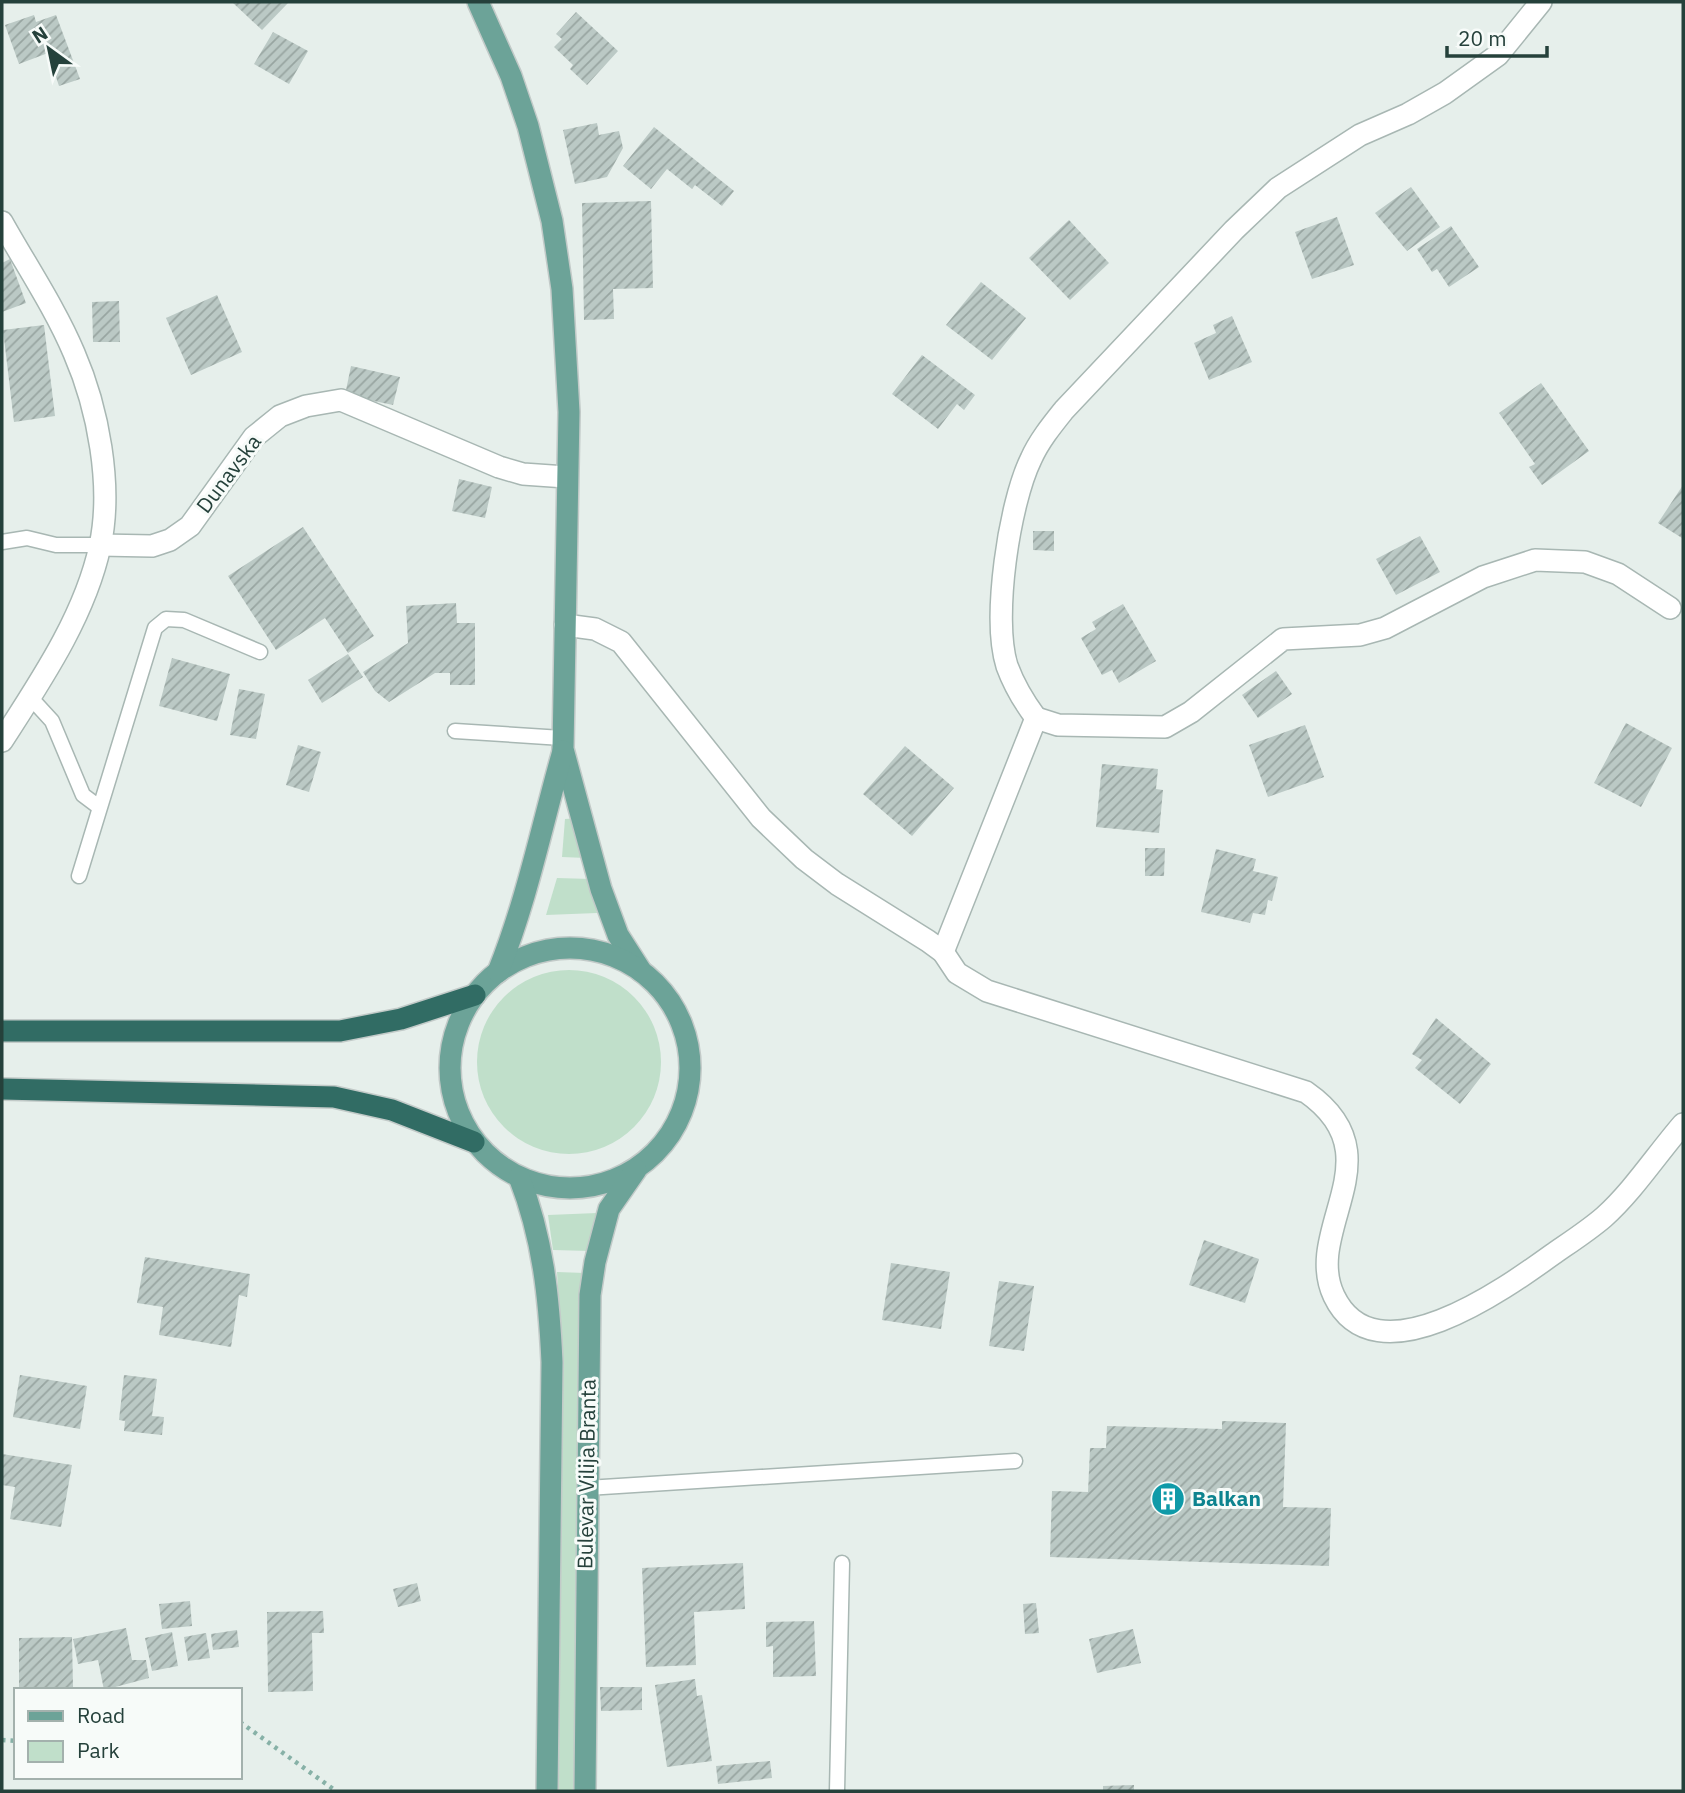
<svg xmlns="http://www.w3.org/2000/svg" width="1685" height="1793" viewBox="0 0 1685 1793" font-family="'IBM Plex Sans',sans-serif">
	<defs>
		<pattern id="building-hatch" width="6" height="6" patternUnits="userSpaceOnUse" patternTransform="scale(1.75)"><rect width="6" height="6" fill="#bbc9c5"/><path d="M-1 1l2-2M0 6l6-6M5 7l2-2" fill="none" stroke="#98a5a1"/></pattern>
	</defs>
	<rect width="100%" height="100%" fill="#e6efeb"/>
	<g fill="#c0dfca">
		<polygon points="581,818 586,858 562,857 565,819"/>
		<polygon points="557,878 591,879 597,913 546,915"/>
		<circle cx="569" cy="1062" r="92"/>
		<polygon points="597,1213 590,1251 553,1250 548,1215"/>
		<polygon points="557,1272 585,1273 580,1791 559,1791 561,1337"/>
	</g>
	<g fill="url(#building-hatch)">
		<polygon points="232,2 289,2 262,30"/>
		<polygon points="576,12 618,51 587,85 570,69 573,65 554,47 562,39 556,34"/>
		<polygon points="34,15 36,22 56,15 80,79 59,86 48,53 19,64 5,25"/>
		<polygon points="273,32 308,51 289,84 254,64"/>
		<polygon points="597,123 599,135 619,131 623,148 607,177 575,184 563,130"/>
		<polygon points="654,127 734,191 722,206 695,185 692,189 667,169 651,189 623,166"/>
		<polygon points="1411,187 1440,227 1407,251 1375,213"/>
		<polygon points="651,201 653,288 613,289 614,319 584,320 582,203"/>
		<polygon points="1337,217 1354,265 1312,279 1295,232"/>
		<polygon points="1069,220 1109,263 1070,300 1029,258"/>
		<polygon points="1451,226 1479,267 1449,287 1437,269 1432,272 1417,249"/>
		<polygon points="10,259 26,303 2,312 2,263"/>
		<polygon points="981,282 1026,318 992,360 946,325"/>
		<polygon points="217,295 242,352 191,375 166,318"/>
		<polygon points="119,301 120,342 93,342 92,302"/>
		<polygon points="1232,316 1252,362 1209,380 1194,343 1216,333 1213,325"/>
		<polygon points="44,325 55,416 14,422 3,330"/>
		<polygon points="922,355 975,395 964,410 957,404 938,429 892,394"/>
		<polygon points="351,366 400,377 393,405 345,395"/>
		<polygon points="1541,383 1589,451 1542,485 1529,467 1535,464 1499,413"/>
		<polygon points="459,479 492,487 485,518 452,511"/>
		<polygon points="1683,485 1683,536 1682,538 1658,523"/>
		<polygon points="303,527 374,636 348,653 325,618 276,650 228,576"/>
		<polygon points="1033,531 1054,531 1054,551 1033,550"/>
		<polygon points="1420,536 1440,572 1396,595 1376,559"/>
		<polygon points="456,603 457,623 475,623 475,685 450,685 450,673 435,673 389,702 375,691 363,672 408,643 406,606"/>
		<polygon points="1123,604 1156,661 1119,683 1112,670 1102,675 1081,638 1096,629 1092,622"/>
		<polygon points="348,654 363,677 322,703 308,680"/>
		<polygon points="172,658 230,674 217,721 159,706"/>
		<polygon points="1276,671 1292,694 1258,718 1242,695"/>
		<polygon points="239,689 265,694 256,739 230,735"/>
		<polygon points="1626,723 1672,748 1641,807 1594,783"/>
		<polygon points="1305,725 1324,777 1268,797 1249,745"/>
		<polygon points="298,745 321,752 309,792 286,785"/>
		<polygon points="905,746 954,788 912,836 863,794"/>
		<polygon points="1102,764 1158,769 1156,789 1163,790 1159,833 1096,827"/>
		<polygon points="1145,848 1165,848 1164,876 1145,876"/>
		<polygon points="1216,849 1256,859 1253,871 1278,877 1272,901 1268,900 1265,915 1253,913 1250,923 1201,912"/>
		<polygon points="1436,1018 1491,1064 1460,1104 1415,1068 1422,1060 1412,1054"/>
		<polygon points="1204,1240 1259,1259 1245,1303 1189,1285"/>
		<polygon points="145,1257 250,1274 247,1297 239,1295 231,1347 159,1335 163,1307 137,1303"/>
		<polygon points="891,1263 950,1272 941,1329 882,1320"/>
		<polygon points="999,1281 1034,1286 1024,1351 989,1346"/>
		<polygon points="20,1375 87,1386 80,1429 13,1417"/>
		<polygon points="124,1375 157,1379 152,1416 164,1417 162,1435 124,1431 125,1421 119,1420"/>
		<polygon points="1222,1421 1286,1423 1283,1507 1331,1508 1329,1566 1050,1557 1052,1491 1088,1492 1090,1448 1106,1448 1107,1426 1222,1429"/>
		<polygon points="2,1454 72,1465 61,1527 10,1519 15,1487 2,1485"/>
		<polygon points="743,1563 745,1609 694,1612 696,1665 646,1667 642,1568"/>
		<polygon points="417,1583 421,1601 398,1607 393,1589"/>
		<polygon points="190,1601 192,1626 162,1629 159,1604"/>
		<polygon points="1036,1603 1039,1633 1025,1634 1023,1604"/>
		<polygon points="323,1611 324,1633 312,1633 313,1691 268,1692 267,1612"/>
		<polygon points="814,1621 816,1676 773,1677 773,1646 766,1647 766,1622"/>
		<polygon points="126,1628 132,1660 146,1660 149,1678 104,1690 98,1660 78,1664 73,1639"/>
		<polygon points="1133,1629 1141,1663 1097,1673 1089,1639"/>
		<polygon points="237,1630 239,1647 213,1650 211,1634"/>
		<polygon points="172,1632 178,1666 152,1671 145,1638"/>
		<polygon points="206,1633 210,1658 188,1661 184,1637"/>
		<polygon points="72,1637 73,1687 19,1688 19,1638"/>
		<polygon points="695,1679 697,1696 702,1695 712,1761 667,1767 655,1685"/>
		<polygon points="600,1687 642,1687 642,1710 601,1711"/>
		<polygon points="770,1761 772,1778 718,1784 716,1766"/>
		<polygon points="1134,1785 1134,1791 1103,1791 1103,1786"/>
	</g>
	<g fill="none" stroke-linecap="round" stroke-linejoin="round">
		<g stroke="#a8b7b3" stroke-width="17">
			<g id="lane">
				<polyline points="2,542 27,538 56,545 100,545"/>
				<polyline points="30,697 52,721 83,795 99,807"/>
				<polyline points="455,731 562,738"/>
				<polyline points="79,876 155,628 166,619 184,620 260,652"/>
				<polyline points="587,1488 1015,1461"/>
				<polyline points="837,1791 842,1563"/>
			</g>
		</g>
		<g stroke="#a8b7b3" stroke-width="24">
			<g id="street">
				<path d="M 2,222 C 26,265 55,308 74,353 C 98,408 113,486 100,546 C 85,616 40,682 2,741"/>
				<polyline points="100,545 152,546 170,540 190,526 254,437 280,416 306,406 341,400 499,467 523,474 566,477"/>
				<path d="M 565,625 L 595,629 L 621,642 L 761,818 L 804,859 L 837,884 L 928,941 L 943,952 L 957,973 L 987,991 L 1306,1092 C 1398,1156 1302,1229 1334,1296 C 1376,1384 1510,1285 1556,1252 C 1572,1241 1589,1230 1604,1217 C 1633,1191 1657,1154 1683,1124"/>
				<polyline points="1036,718 1058,725 1165,727 1191,712 1283,639 1360,635 1385,628 1483,577 1535,560 1585,562 1618,574 1670,608"/>
				<path d="M 943,952 L 1036,718 C 1024,702 1014,685 1007,666 C 992,619 1009,504 1031,459 C 1039,441 1052,425 1064,410 L 1234,230 L 1278,188 L 1360,135 L 1408,114 L 1445,93 L 1498,55 L 1541,2"/>
			</g>
		</g>
		<g stroke="#c2cac8" stroke-width="24">
			<g id="primary">
				<polyline points="478,2 511,76 528,126 552,221 562,289 569,412 563,749 601,889 618,935 641,971"/>
				<circle cx="570" cy="1068" r="120"/>
				<path d="M 498,972 C 527,900 542,825 563,751"/>
				<path d="M 519,1177 C 543,1238 549,1297 552,1362 L 547,1791"/>
				<polyline points="585,1791 590,1295 595,1262 609,1209 636,1170"/>
			</g>
		</g>
		<g stroke="#c2cac8" stroke-width="24">
			<g id="highway">
				<polyline points="2,1031 340,1031 401,1019 475,995"/>
				<polyline points="2,1089 334,1097 392,1110 474,1142"/>
			</g>
		</g>
		<g stroke="#87b1a7" stroke-width="4.5" stroke-dasharray="3.5 5" stroke-linecap="butt">
			<polyline points="240,1722 336,1791"/>
			<polyline points="2,1740 16,1741"/>
		</g>
		<use href="#lane" stroke="#fff" stroke-width="14"/>
		<use href="#street" stroke="#fff" stroke-width="21"/>
		<use href="#primary" stroke="#6ca398" stroke-width="21"/>
		<use href="#highway" stroke="#316c64" stroke-width="21"/>
	</g>
	<defs>
		<g id="building-disc" transform="scale(1.75)"><circle r="9.5" fill="#0f9aa8" stroke="#f7fbf9"/><path d="M-4-6H4V6H1V3H-1V6H-4ZM-2.5-4.3h1.7v1.8h-1.7ZM.8-4.3h1.7v1.8H.8ZM-2.5-1h1.7V.8h-1.7ZM.8-1h1.7V.8H.8Z" fill="#fff"/></g>
	</defs>
	<g fill-rule="evenodd">
		<use href="#building-disc" x="1168" y="1499"/>
	</g>
	<g text-anchor="middle" stroke-width="6" stroke-linejoin="round" paint-order="stroke">
		<g font-size="21" fill="#25413b" stroke="#f7fbf9">
			<text transform="translate(229 474) rotate(-53)" y="7">Dunavska</text>
			<text transform="translate(587 1474) rotate(-89)" y="7">Bulevar Vilija Branta</text>
		</g>
		<g font-size="21" font-weight="bold" fill="#0d838f" stroke="#f7fbf9" text-anchor="start">
			<text x="1192" y="1506">Balkan</text>
		</g>
	</g>
	<rect width="1685" height="1793" fill="none" stroke="#25413b" stroke-width="7"/>
	<rect x="14" y="1688" width="228" height="91" fill="#f7fbf9" stroke="#a3b1ad" stroke-width="2"/>
	<rect x="28" y="1711" width="35" height="10" fill="#6ca398" stroke="#a3b1ad" stroke-width="2"/>
	<text x="77" y="1723" font-size="21" fill="#25413b">Road</text>
	<rect x="28" y="1741" width="35" height="21" fill="#c0dfca" stroke="#a3b1ad" stroke-width="2"/>
	<text x="77" y="1758" font-size="21" fill="#25413b">Park</text>
	<g transform="translate(49 49) rotate(327)" stroke="#f7fbf9" stroke-width="5" paint-order="stroke">
	<path d="M0-5L12 26L0 18L-12 26Z" fill="#25413b"/>
	<text y="-10" font-size="19" font-weight="bold" text-anchor="middle" fill="#25413b">N</text>
	</g>
	<path d="M1447 46v10h100v-10" fill="none" stroke="#25413b" stroke-width="3.5"/>
	<text x="1458" y="46" font-size="21" fill="#25413b" stroke="#f7fbf9" stroke-width="5" paint-order="stroke">20 m</text>
</svg>
